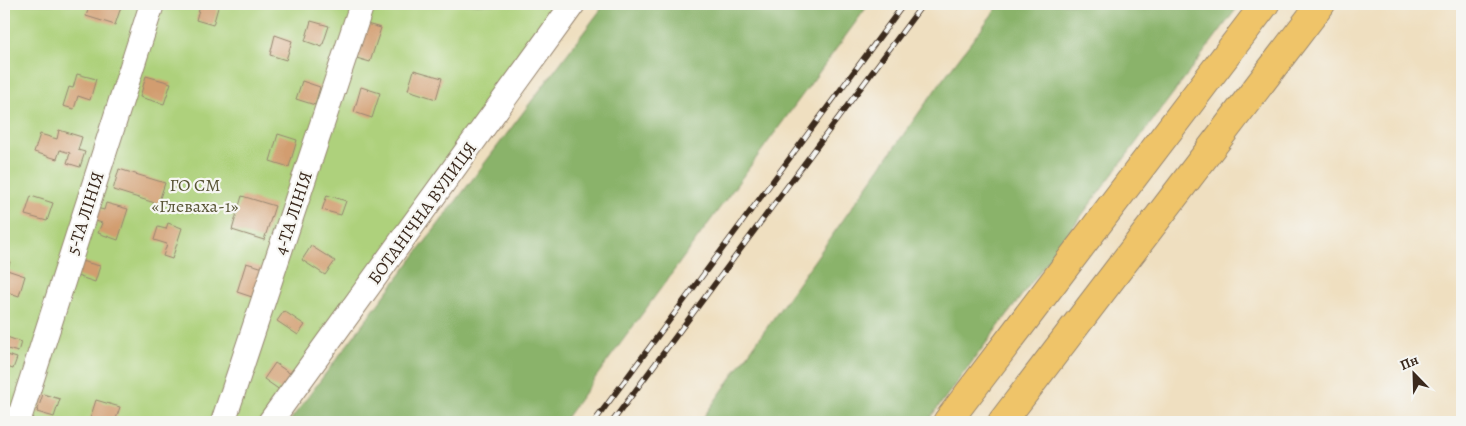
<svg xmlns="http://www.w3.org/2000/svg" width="1466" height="426" viewBox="0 0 1466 426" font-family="Alegreya,serif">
	<rect width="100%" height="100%" fill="#f6f6f2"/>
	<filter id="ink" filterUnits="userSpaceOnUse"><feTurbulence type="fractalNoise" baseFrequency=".02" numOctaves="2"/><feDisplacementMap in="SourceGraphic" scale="10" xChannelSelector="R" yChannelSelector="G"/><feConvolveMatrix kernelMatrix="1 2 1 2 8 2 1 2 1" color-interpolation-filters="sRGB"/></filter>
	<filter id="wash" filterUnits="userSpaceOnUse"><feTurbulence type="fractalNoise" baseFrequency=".0096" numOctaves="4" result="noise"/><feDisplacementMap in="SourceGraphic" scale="20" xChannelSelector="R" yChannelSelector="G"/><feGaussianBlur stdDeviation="1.12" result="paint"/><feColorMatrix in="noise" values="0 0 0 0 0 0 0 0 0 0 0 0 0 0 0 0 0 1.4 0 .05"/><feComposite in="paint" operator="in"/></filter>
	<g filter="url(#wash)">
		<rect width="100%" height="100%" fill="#efdfc0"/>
		<polygon fill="#aed17b" stroke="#747e4c" points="4,4 582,4 263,422 4,422"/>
		<g fill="#8ab36b" stroke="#626e44">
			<polygon points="605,4 869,4 563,422 289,422"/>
			<polygon points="1000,4 1240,4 927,422 700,422 940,83"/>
		</g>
		<g id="blocks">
			<g fill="#d29d70">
				<polygon points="90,4 122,4 115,25 86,16"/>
				<polygon points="195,4 219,4 213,25 196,20 200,6"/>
				<polygon points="311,21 329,26 322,47 305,41"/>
				<polygon points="363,23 381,28 370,62 353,57"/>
				<polygon points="275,35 292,41 286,60 270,55"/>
				<polygon points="414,70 442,78 436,99 408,90"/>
				<polygon points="77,74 96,79 90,100 78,96 74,109 63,106 69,87 73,88"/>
				<polygon points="146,76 171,83 164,104 140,97"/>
				<polygon points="302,81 320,87 315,105 296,99"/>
				<polygon points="361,87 380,93 372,118 354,112"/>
				<polygon points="59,130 82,137 78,150 85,152 80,167 67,163 70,153 60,150 57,159 34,152 40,134 57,139"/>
				<polygon points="278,134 297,140 289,167 270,161"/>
				<polygon points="119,169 165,183 158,204 113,190"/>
				<polygon points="327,195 346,201 341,215 322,210"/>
				<polygon points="31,196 53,203 47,221 25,215"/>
				<polygon points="242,196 275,206 264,240 232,230"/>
				<polygon points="106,203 128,209 118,240 98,233 102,223 93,220 97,208 104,210"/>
				<polygon points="168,223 182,228 172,259 163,256 167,244 154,240 158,227 166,229"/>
				<polygon points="311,246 335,261 325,275 302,260"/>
				<polygon points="4,260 10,262 7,270 25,276 19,296 4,291"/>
				<polygon points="81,261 100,266 95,282 77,276"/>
				<polygon points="246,263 264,268 255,298 237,292"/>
				<polygon points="284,311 305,325 298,335 277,321"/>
				<polygon points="4,336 21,342 18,352 4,348"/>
				<polygon points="4,354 17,358 13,369 4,366"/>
				<polygon points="275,363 298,379 287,395 264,379"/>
				<polygon points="43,394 60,399 54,417 37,412"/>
				<polygon points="96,400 120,407 115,422 89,422"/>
			</g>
		</g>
	</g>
	<g filter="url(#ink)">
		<use href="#blocks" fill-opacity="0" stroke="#95846f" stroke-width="1"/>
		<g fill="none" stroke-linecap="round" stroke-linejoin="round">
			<g stroke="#95846f" stroke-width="26">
				<g id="minor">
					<polyline points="18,422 152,4"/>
					<polyline points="223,422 362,4"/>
					<polyline points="270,422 573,4"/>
				</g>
			</g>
			<g stroke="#95846f" stroke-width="30">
				<g id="highway">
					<polyline points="947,422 1265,4"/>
					<polyline points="1002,422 1321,4"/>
				</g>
			</g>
			<use href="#minor" stroke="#fff" stroke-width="24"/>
			<use href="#highway" stroke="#efc469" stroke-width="28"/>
			<g stroke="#3b2a1e" stroke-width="5.5">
				<g id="rail">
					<polyline points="594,422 904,4"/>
					<polyline points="612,422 923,4"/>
				</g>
			</g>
			<use href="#rail" stroke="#f6f6f2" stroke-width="4" stroke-dasharray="11" stroke-linecap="butt"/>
		</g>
	</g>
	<g text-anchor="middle" stroke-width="4.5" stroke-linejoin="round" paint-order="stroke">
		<g font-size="18" fill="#585435" stroke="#f6f6f2">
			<text x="195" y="191">ГО СМ<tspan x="195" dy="21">«Глеваха-1»</tspan></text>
		</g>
		<g font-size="18" fill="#3b2a1e" stroke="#f6f6f2">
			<text transform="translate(85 213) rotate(-72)" y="6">5-ТА ЛІНІЯ</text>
			<text transform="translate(293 213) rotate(-72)" y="6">4-ТА ЛІНІЯ</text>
			<text transform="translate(422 213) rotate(-54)" y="6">БОТАНІЧНА ВУЛИЦЯ</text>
		</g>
	</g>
	<rect width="1466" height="426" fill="none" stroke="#f6f6f2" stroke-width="20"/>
	<g transform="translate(1414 374) rotate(337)" stroke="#f6f6f2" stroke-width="4" paint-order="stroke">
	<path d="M0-4L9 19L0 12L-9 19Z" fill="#3b2a1e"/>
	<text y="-8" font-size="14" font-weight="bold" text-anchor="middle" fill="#3b2a1e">Пн</text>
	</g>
</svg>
